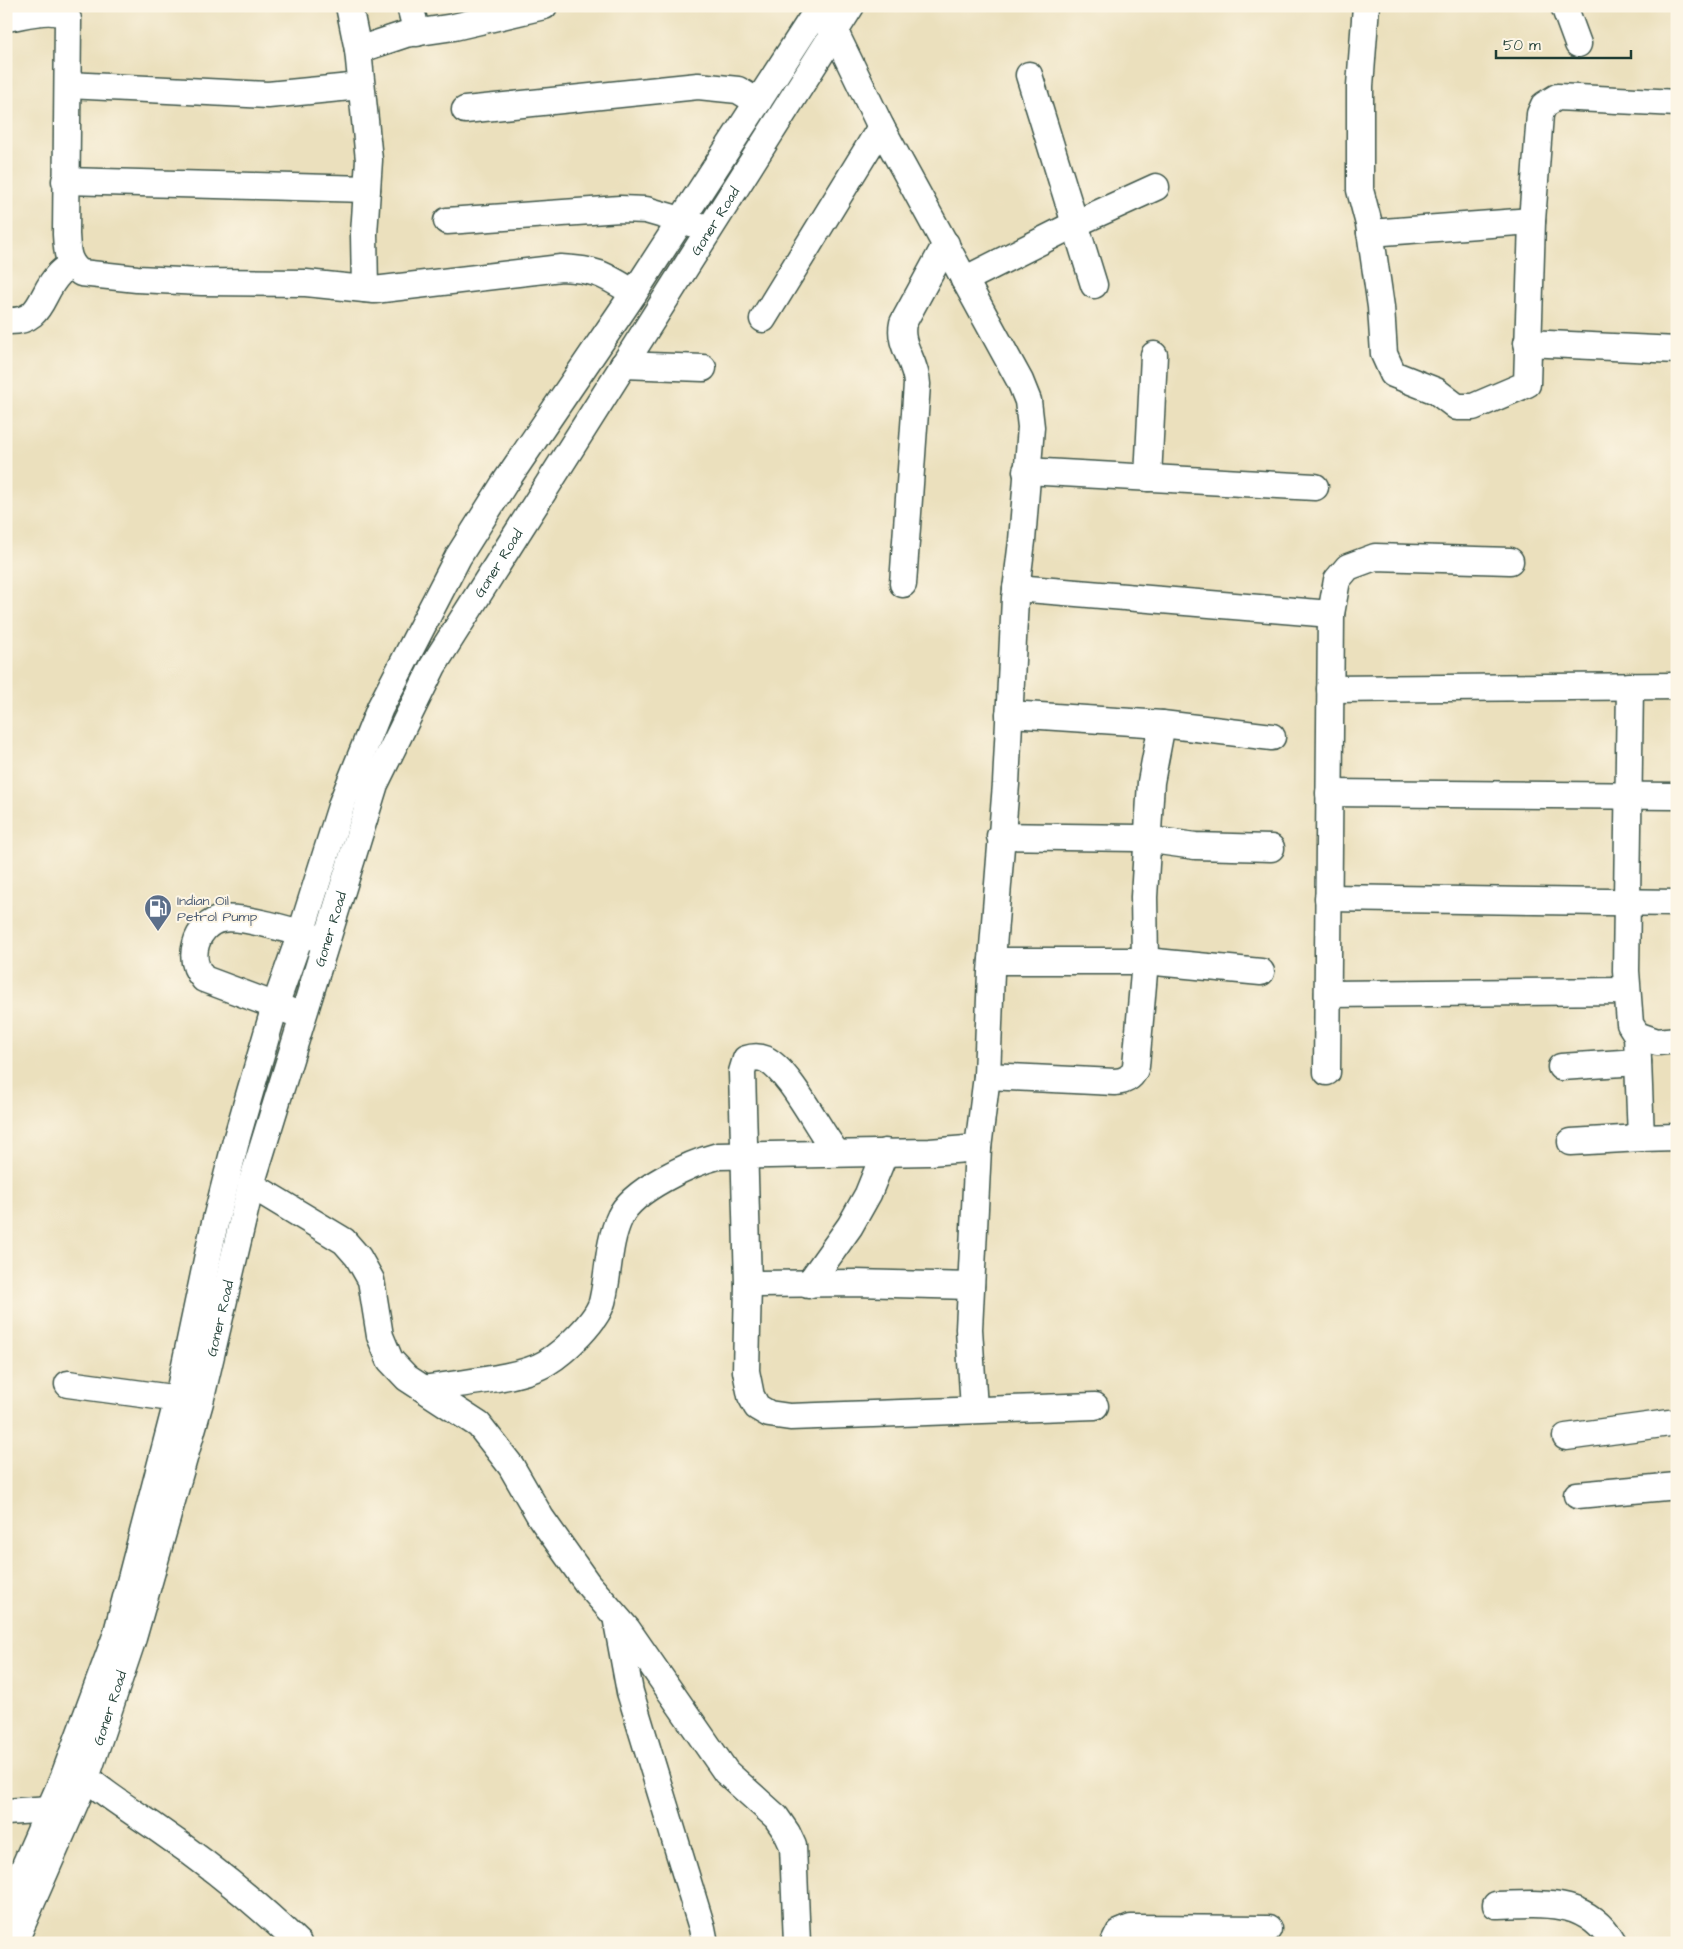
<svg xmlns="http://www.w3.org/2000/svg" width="1683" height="1949" viewBox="0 0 1683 1949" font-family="'Architects Daughter',sans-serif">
	<rect width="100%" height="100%" fill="#fcf5e5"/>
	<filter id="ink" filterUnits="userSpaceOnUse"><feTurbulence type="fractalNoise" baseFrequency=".02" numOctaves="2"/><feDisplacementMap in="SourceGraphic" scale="10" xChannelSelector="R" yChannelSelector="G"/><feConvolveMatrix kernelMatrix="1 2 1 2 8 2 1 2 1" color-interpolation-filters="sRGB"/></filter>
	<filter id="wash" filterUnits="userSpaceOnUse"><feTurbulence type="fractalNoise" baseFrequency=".0096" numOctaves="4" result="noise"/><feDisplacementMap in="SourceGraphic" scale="20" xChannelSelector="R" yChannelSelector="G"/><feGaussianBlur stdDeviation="1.12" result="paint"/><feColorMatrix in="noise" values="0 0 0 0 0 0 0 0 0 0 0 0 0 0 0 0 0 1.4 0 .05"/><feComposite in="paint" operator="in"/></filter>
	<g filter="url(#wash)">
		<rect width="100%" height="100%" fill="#ebe0bd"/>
	</g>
	<g filter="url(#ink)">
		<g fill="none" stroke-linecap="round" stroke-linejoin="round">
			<g stroke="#3e5549" stroke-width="29">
				<g id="minor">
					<polyline points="349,6 358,50 369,160 364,234 365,289"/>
					<polyline points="410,6 417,33"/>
					<polyline points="1366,6 1360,86 1360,190 1369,224 1381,307 1384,354 1393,374 1436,391 1457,407 1473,407 1527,384 1532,221 1540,114 1544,105 1557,97 1677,103"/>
					<polyline points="1564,6 1578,44"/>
					<path d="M 6,18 C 23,16 56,4 68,19 L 66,234 C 67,251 67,263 81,273 L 137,279 L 202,282 L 306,283 L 374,290 L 561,268 C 598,270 603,274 634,293"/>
					<polyline points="358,50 406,34 454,27 544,6"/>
					<polyline points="1029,75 1094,285"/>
					<polyline points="68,85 268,95 361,86"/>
					<polyline points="465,110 698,86 738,90 758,102"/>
					<polyline points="65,181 367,189"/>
					<polyline points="447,221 620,209 646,210 698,225"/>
					<polyline points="1370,233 1532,221"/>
					<polyline points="964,280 1077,223 1156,187"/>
					<polyline points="763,319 881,127"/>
					<path d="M 6,321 C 44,323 39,294 59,274 C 62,270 68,267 72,264"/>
					<polyline points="1527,343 1677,350"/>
					<polyline points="623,365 703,368"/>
					<polyline points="1026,471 1315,487"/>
					<polyline points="1148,478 1154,355"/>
					<path d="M 903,584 L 917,384 C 916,360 898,346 903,323 L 946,244"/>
					<polyline points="1016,588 1331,614"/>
					<polyline points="1630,686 1626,971 1630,1024 1637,1035 1657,1042 1677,1040"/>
					<polyline points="1330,689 1677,686"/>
					<polyline points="1009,714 1162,724 1272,737"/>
					<polyline points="1329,793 1677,796"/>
					<polyline points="1000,836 1137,838 1195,846 1271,848"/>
					<polyline points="1328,898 1677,903"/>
					<polyline points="992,961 1145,961 1261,972"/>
					<polyline points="1328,994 1627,991"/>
					<path d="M 292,1012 L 204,979 C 195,969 192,958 196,944 C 199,932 209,921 222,919 C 241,915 297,932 317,938"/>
					<polyline points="1637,1035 1641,1138 1677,1137"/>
					<polyline points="1561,1067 1638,1062"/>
					<polyline points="1327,1072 1331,614 1337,580 1348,567 1375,557 1510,561"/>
					<path d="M 987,1076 L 1115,1082 C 1126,1081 1133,1077 1136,1066 L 1145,961 L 1144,897 L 1151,782 L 1162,724"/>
					<polyline points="1571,1142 1641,1138"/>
					<path d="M 836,1152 C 817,1128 790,1071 765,1059 C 758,1056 752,1057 746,1059 L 742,1072 L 748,1284 L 746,1371 L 751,1396 L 757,1407 L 769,1414 L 790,1417 L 1095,1406"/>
					<polyline points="251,1185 344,1241 358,1257 371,1280 380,1336 390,1360 407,1378 479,1425 511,1466 541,1518 587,1583 627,1629 726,1772 776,1817 787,1833 793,1846 797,1943"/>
					<polyline points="748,1284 855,1283 971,1286"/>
					<polyline points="808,1285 850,1226 868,1194 885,1152"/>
					<polyline points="68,1384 194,1401"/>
					<path d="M 424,1389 C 456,1383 520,1379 546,1363 C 564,1352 600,1319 603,1298 C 609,1271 608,1242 620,1217 C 632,1190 691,1163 718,1156 L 930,1152 L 978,1148 L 987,1076 L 991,972 L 1006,784 L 1015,598 L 1022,541 L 1031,427 L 1028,401 L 1020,381 L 881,127 L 834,30 L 823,21"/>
					<polyline points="974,1409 969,1329 978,1148"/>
					<polyline points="1566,1437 1677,1422"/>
					<polyline points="1577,1495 1677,1486"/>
					<polyline points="617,1622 630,1692 702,1928 705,1943"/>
					<path d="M 75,1768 C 100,1791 127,1808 155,1827 C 203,1860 256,1902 298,1943"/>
					<polyline points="6,1812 50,1809"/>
					<path d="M 1496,1905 C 1542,1904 1586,1897 1613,1943"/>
					<polyline points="6,1909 64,1776 116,1636 178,1398 213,1231 237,1137 275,1006 301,933 342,803 380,708 458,557 504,484 634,293 820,6"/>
					<path id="s1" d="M 14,1943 L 86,1778 L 133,1638 L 200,1402 L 251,1185 L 375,784 L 433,666 L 851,6"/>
					<polyline points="1114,1943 1119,1933 1131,1928 1268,1929"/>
				</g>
			</g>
			<use href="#minor" stroke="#fff" stroke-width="26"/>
		</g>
	</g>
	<defs>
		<g id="fuel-pin" transform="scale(1.4375)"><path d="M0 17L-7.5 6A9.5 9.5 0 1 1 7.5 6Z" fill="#5c6f8a" stroke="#fcf5e5"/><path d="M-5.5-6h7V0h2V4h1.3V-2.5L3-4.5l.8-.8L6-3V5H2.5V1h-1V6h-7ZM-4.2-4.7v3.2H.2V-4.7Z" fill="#fff"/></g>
	</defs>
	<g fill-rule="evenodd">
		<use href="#fuel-pin" x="158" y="908"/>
	</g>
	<g text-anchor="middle" stroke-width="4" stroke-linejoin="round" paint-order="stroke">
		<g font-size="14" fill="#1f3d34" stroke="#fcf5e5">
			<text dy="5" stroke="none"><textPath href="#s1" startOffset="1874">Goner Road</textPath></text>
			<text dy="5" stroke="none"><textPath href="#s1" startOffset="1469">Goner Road</textPath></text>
			<text dy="5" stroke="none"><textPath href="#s1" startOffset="1064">Goner Road</textPath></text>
			<text dy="5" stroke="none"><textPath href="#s1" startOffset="659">Goner Road</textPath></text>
			<text dy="5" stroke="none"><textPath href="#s1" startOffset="254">Goner Road</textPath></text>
		</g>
		<g font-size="14" fill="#4e5e75" stroke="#fcf5e5" text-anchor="start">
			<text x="177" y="905">Indian Oil<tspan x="177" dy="16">Petrol Pump</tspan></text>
		</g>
	</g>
	<rect width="1683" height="1949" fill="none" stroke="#fcf5e5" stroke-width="25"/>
	<path d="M1496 50v8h135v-8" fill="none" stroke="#1f3d34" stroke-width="2.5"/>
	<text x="1503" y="50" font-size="15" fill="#1f3d34" stroke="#fcf5e5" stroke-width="4" paint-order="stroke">50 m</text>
</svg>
